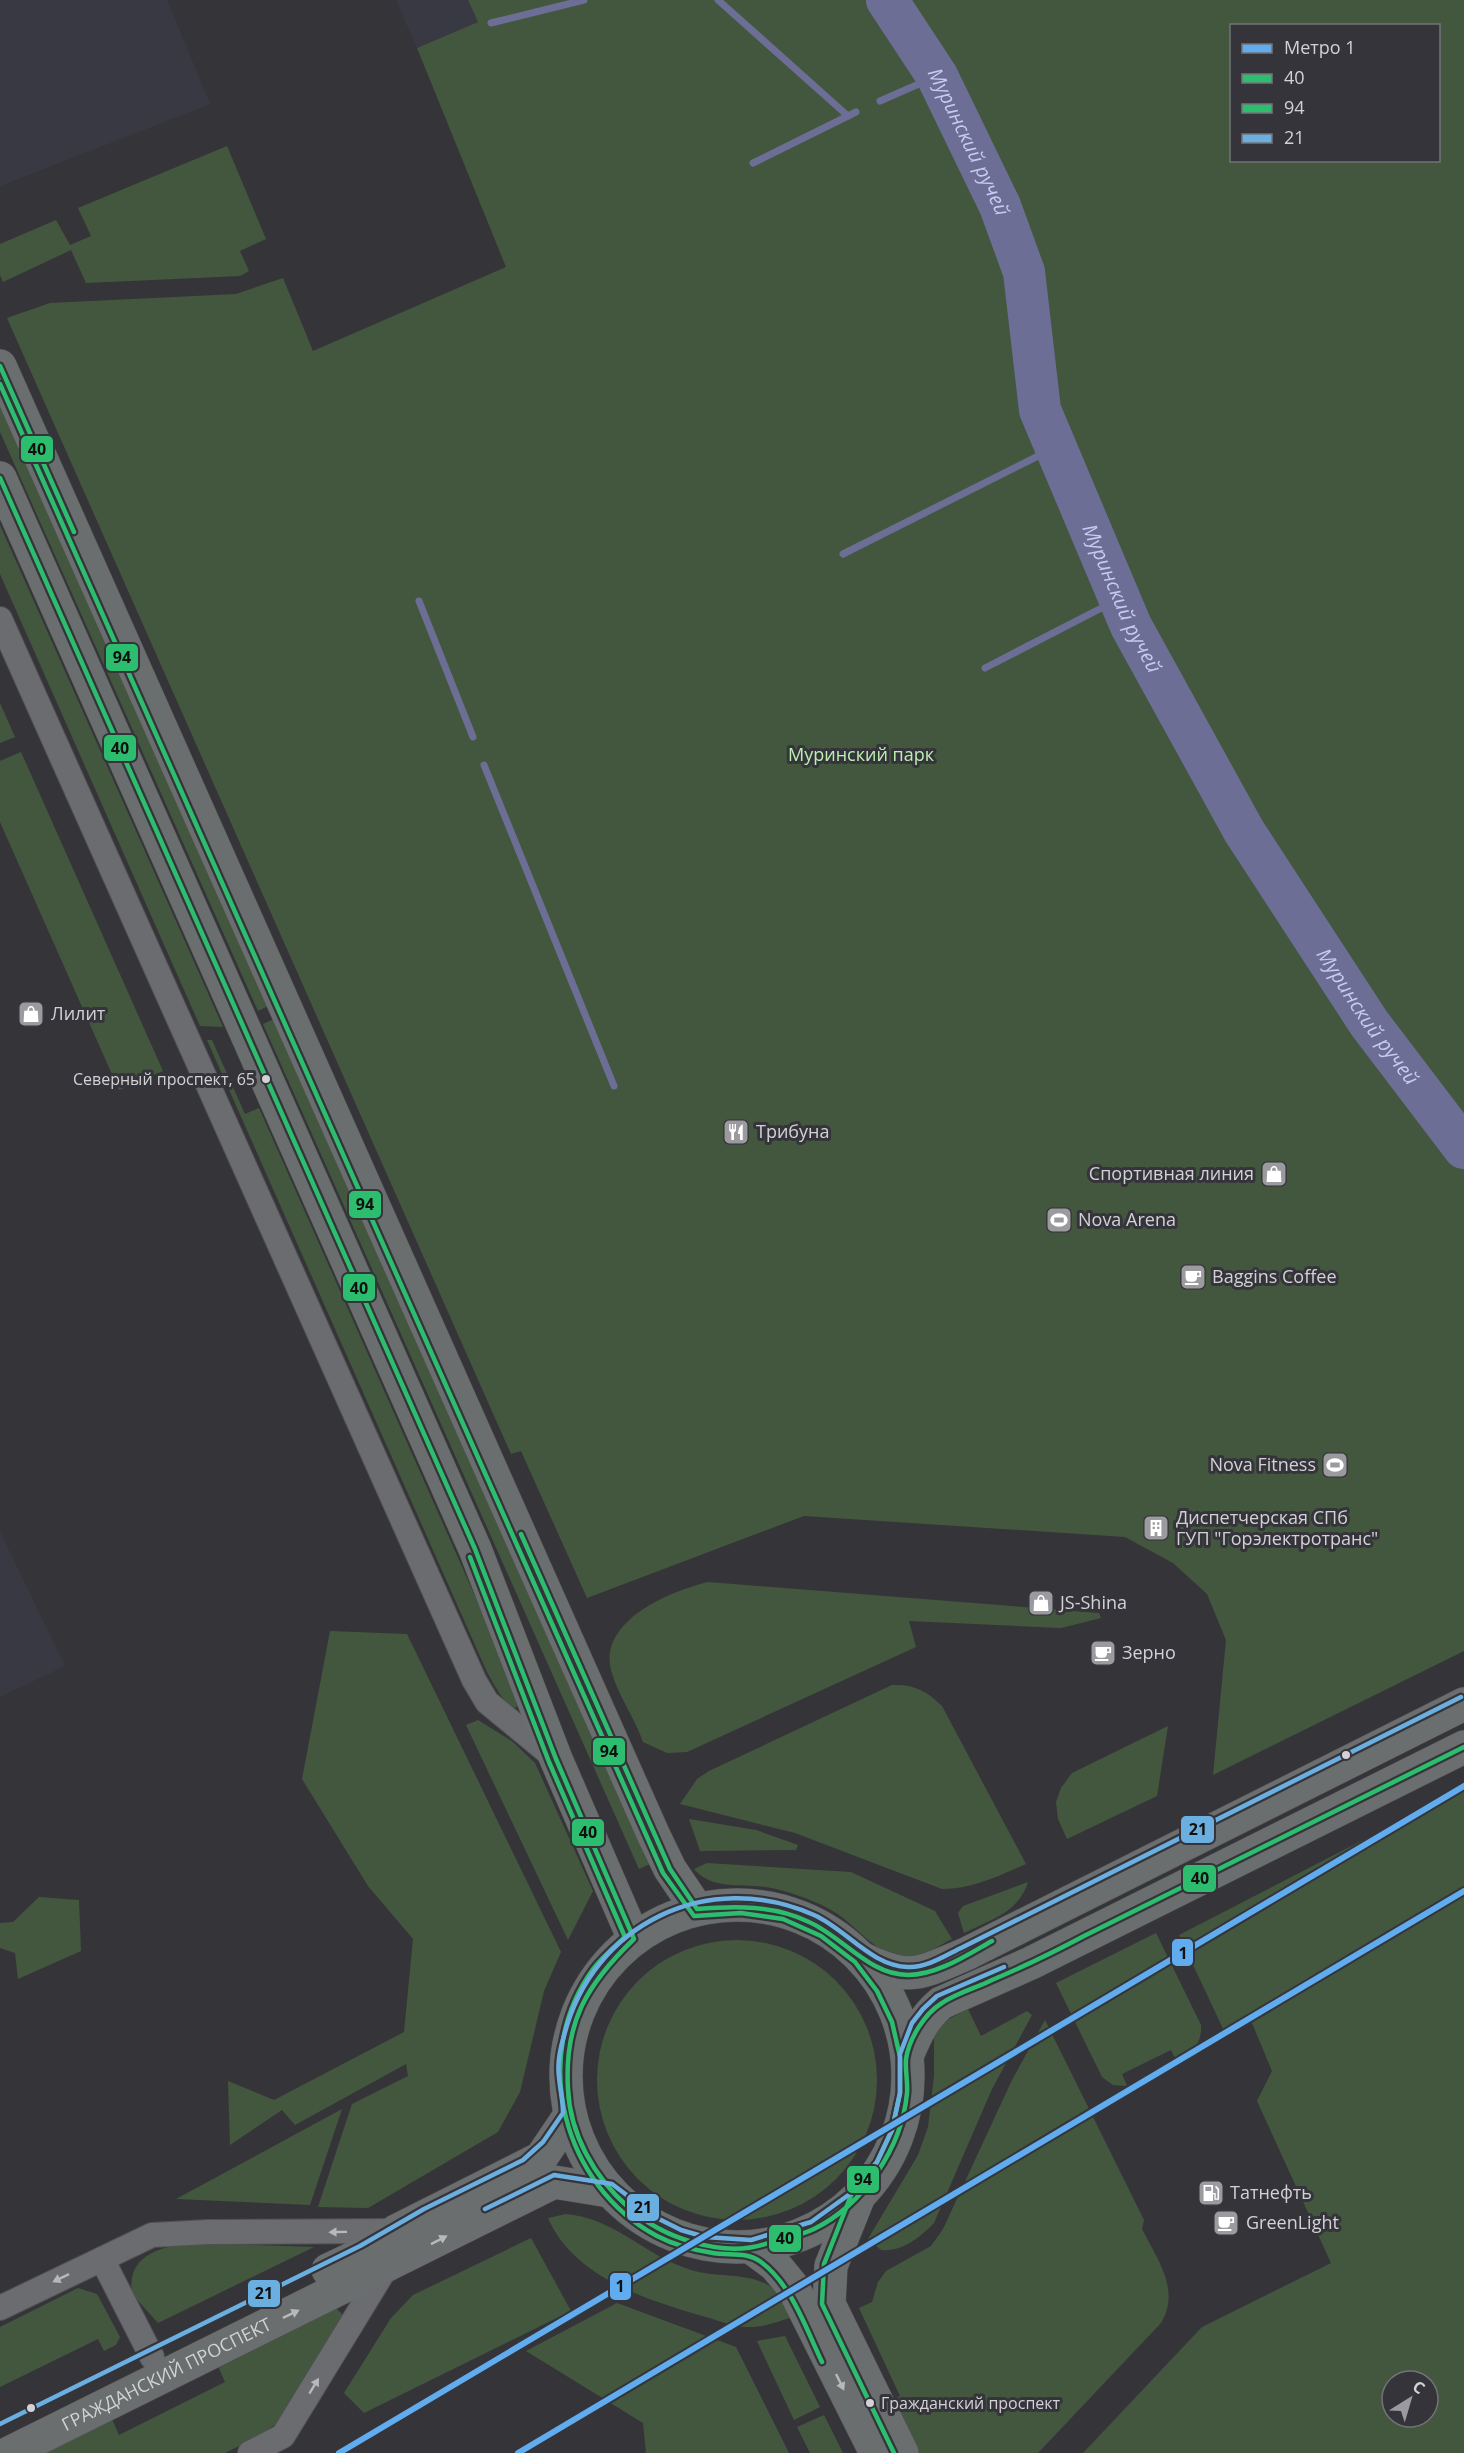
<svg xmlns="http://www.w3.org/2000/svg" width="1464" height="2453" viewBox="0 0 1464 2453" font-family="'Open Sans',sans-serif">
	<rect width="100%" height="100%" fill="#353539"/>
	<g fill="#393944">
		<polygon points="0,0 167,0 210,104 0,186"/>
		<polygon points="396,0 468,0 478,22 417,48"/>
		<polygon points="0,1532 65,1666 0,1697"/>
	</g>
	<g fill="#43573f" fill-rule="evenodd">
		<path d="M 468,0 L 1464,0 L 1464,1651 L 1213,1775 L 1226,1640 L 1207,1594 L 1173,1563 L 1125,1537 L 804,1516 L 587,1598 L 521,1451 L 511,1454 L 7,318 L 50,303 L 236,294 L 283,278 L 313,351 L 506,267 L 417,48 L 478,22 ZM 1232,26 L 1438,26 L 1438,160 L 1232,160 Z"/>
		<polygon points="227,146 266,239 240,251 249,271 240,276 86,283 71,250 3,282 0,275 0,244 56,220 70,245 91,236 78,208"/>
		<polygon points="0,402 268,1006 258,1011 0,432"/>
		<polygon points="0,525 223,1027 200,1026 0,574"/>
		<polygon points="0,703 15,737 0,743"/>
		<polygon points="21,752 163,1071 119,1090 0,822 0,761"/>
		<polygon points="274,1019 650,1864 639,1869 263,1024"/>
		<path d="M 207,1040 L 212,1040 L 245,1114 L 259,1108 L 521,1700 L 520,1705 L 515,1708 C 502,1702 494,1684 487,1672 Z"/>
		<path d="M 708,1582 L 1099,1613 L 1101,1618 L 1061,1628 L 909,1621 L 916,1647 L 687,1752 L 667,1753 L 643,1742 C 635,1718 617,1694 611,1670 C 599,1620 671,1591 708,1582 Z"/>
		<polygon points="330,1631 407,1634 561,1952 544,1991 520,2092 498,2132 368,2208 318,2207 352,2104 408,2076 406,2064 295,2125 282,2110 230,2145 228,2081 274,2100 404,2032 413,1939 368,1886 302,1779"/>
		<path d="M 892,1685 C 914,1684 927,1691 942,1706 L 1026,1864 C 998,1876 973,1889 942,1889 L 795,1833 L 680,1804 L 697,1779 L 709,1771 Z"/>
		<polygon points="478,1720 513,1742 535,1763 593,1891 568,1940 466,1725"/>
		<polygon points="1168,1726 1157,1796 1067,1839 1058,1819 1056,1802 1061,1788 1072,1773"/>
		<path d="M 1464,1788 L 1464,2453 L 1083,2453 L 1202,2327 L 1331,2263 L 1257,2101 L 1272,2071 L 1252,2023 L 1226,2035 L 1179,1935 ZM 1392,2381 L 1428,2381 L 1428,2417 L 1392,2417 Z"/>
		<polygon points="689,1819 756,1830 798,1845 796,1850 700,1851"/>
		<path d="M 707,1863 L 851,1872 L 935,1911 L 952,1939 C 938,1946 921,1958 905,1959 C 883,1960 855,1925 836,1913 C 819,1902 796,1894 776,1889 C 748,1881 714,1893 694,1869 Z"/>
		<path d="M 1028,1882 C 1018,1913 992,1919 964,1933 L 958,1913 L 963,1906 Z"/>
		<polygon points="39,1897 79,1900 81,1951 18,1979 15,1953 0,1948 0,1923 13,1922"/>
		<path d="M 1156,1933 L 1201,2025 C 1202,2043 1193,2054 1177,2062 L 1171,2050 L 1122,2074 L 1127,2086 L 1113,2085 L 1102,2077 L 1056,1983 Z"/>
		<circle cx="737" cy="2080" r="140"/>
		<path d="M 968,2009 L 981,2036 L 1027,2011 L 1032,2015 L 992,2089 L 934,2223 C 920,2237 903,2252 881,2250 L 868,2239 L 918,2155 L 928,2127 L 934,2076 L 934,2037 L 945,2021 Z"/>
		<path d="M 1045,2020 L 1144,2220 L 1142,2229 C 1157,2259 1181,2290 1161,2323 L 1038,2453 L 917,2453 L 891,2400 L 900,2396 L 859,2308 L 872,2302 L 878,2282 L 886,2271 L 931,2246 L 943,2229 L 1012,2080 Z"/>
		<polygon points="342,2109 310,2205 176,2199"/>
		<path d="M 566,2214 C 615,2218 645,2256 691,2270 C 716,2278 745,2272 768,2285 C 781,2293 786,2304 793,2317 C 779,2321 763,2328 748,2327 C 732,2327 715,2319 699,2315 C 644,2299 573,2276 548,2218 Z"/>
		<polygon points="531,2238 571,2311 364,2413 344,2393 391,2318 413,2295"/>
		<path d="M 191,2243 L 314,2247 L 158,2323 L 132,2294 C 126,2255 160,2247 191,2243 Z"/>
		<polygon points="78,2288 97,2294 120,2337 116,2345 104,2351 98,2339 0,2387 0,2327"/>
		<polygon points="617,2303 736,2347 789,2453 646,2453 643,2423 526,2351"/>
		<polygon points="335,2307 346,2318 276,2424 255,2438 225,2453 38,2453 111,2417 119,2435 225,2382 217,2364"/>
		<polygon points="785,2336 820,2407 794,2420 757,2341"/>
		<polygon points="824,2415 843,2453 810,2453 797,2427"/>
	</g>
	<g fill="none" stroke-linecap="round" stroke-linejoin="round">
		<g stroke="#6d6e96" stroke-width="7">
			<polyline points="718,0 848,116 856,112"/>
			<polyline points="491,23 584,0"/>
			<polyline points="880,101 937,76"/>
			<polyline points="753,163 848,116"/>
			<polyline points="843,554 1056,447"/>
			<polyline points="419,601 473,737"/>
			<polyline points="985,668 1119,599"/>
			<polyline points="484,765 614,1086"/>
		</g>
		<path stroke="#6d6e96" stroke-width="42" id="s1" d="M 887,0 L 937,76 L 1000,206 L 1024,272 L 1040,410 L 1131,626 L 1244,831 L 1369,1023 L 1464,1148"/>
		<g stroke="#515154" stroke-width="26">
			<g id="street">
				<polyline points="0,619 474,1680 487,1702 555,1758"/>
				<polyline points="102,2259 152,2357"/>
				<polyline points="0,2308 152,2235 208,2232 396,2231"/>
				<polyline points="250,2453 283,2436 387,2266"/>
			</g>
		</g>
		<g stroke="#515154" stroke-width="34">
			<g id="secondary">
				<polyline points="0,366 654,1836 670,1869 697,1909"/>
				<polyline points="0,478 475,1549 556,1759 634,1939"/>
				<circle cx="737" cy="2076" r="171"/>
				<path d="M 861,1958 C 910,1982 918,1974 966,1954 L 1464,1704"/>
				<path d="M 907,2056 C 916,2035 923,2018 941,2003 L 1031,1963 L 1464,1747"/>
				<polyline points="859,2196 831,2266 829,2304 902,2453"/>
				<polyline points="752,2248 775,2265 793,2287 876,2453"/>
				<polyline points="328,2270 364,2253 396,2231 541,2158 570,2115"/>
				<path id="s2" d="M 9,2453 L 554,2182 L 609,2191"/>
			</g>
		</g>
		<use href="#street" stroke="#6b6c6f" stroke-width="24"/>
		<use href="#secondary" stroke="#6b6e6e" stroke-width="33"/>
		<g stroke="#34343a" stroke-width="9">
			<g id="bus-1">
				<polyline points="0,366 74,532"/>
				<path d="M 0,478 L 475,1549 L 556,1759 L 634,1939 C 587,1984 564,2022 568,2089 C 570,2134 594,2177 628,2207 C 662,2238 724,2259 768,2243 C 783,2238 800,2236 814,2229 C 863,2205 902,2148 907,2093 C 908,2082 905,2071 906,2059 C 909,2039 924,2014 942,2003 C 957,1993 976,1988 992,1980 C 1023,1967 1054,1952 1084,1936 C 1211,1873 1337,1810 1464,1747"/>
				<path d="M 521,1534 L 670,1869 L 697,1909 C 735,1906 774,1905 809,1922 C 843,1937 869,1975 908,1975 C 937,1975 967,1955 992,1941"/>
			</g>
		</g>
		<g stroke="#34343a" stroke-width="9">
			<g id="bus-2">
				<polyline points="0,384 663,1873 694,1916 741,1913 783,1919 821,1936 855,1962 877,1991 892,2022 900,2057 900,2093 892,2130 877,2162 852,2193 824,2264 822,2304 894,2453"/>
				<path d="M 470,1557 L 549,1762 L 625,1937 C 614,1947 602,1957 593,1969 C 529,2057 563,2186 657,2236 C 674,2245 694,2250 713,2253 C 730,2256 746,2251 761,2262 C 792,2285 806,2329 822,2362"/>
			</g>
		</g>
		<g stroke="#34343a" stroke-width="9">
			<g id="bus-3">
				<polyline points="485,2209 554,2175 612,2184 657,2218 681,2230 705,2237 751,2240 811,2222 854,2191 877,2162 892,2130 900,2093 900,2054 912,2023 923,2009 937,1996 1004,1967"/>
				<path d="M 0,2424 L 360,2246 L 424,2209 L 523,2160 L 543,2142 L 563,2113 C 563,2100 560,2089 559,2077 C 557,2063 560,2049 564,2036 C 592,1924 708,1868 814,1915 C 846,1929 871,1966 908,1967 C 927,1968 946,1955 963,1947 L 1461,1697"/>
			</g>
		</g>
		<use href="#bus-1" stroke="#2cbe6e" stroke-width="4.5"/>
		<use href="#bus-2" stroke="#2cbe6e" stroke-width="4.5"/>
		<use href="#bus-3" stroke="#6bafe0" stroke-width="4.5"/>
		<g stroke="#34343a" stroke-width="10">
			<g id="metro-1">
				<polyline points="339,2453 1464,1786"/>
				<polyline points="518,2453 1464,1891"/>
			</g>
		</g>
		<use href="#metro-1" stroke="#60acee" stroke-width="6"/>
	</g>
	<defs><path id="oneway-solid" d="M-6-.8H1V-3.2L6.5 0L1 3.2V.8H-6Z" transform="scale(1.5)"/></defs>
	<g fill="#b8b8bc">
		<use href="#oneway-solid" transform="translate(338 2232) rotate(179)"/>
		<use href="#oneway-solid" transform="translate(61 2278) rotate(154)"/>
		<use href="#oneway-solid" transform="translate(314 2386) rotate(-59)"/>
	</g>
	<g fill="#b8b9bc">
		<use href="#oneway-solid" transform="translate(439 2240) rotate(-27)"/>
		<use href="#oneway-solid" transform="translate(291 2314) rotate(-26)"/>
		<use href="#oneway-solid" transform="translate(840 2382) rotate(64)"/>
	</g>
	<defs>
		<g id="shop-square" transform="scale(1.35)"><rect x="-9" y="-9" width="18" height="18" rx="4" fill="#9b9b9f" stroke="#34343a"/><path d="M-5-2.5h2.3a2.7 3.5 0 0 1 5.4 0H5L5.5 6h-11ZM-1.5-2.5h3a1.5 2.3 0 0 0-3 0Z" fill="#fff"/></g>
		<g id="restaurant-square" transform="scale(1.35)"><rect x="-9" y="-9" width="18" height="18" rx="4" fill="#9b9b9f" stroke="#34343a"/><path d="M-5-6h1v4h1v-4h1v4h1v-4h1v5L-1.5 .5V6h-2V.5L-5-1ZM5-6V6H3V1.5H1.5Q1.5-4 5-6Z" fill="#fff"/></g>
		<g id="stadium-square" transform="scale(1.35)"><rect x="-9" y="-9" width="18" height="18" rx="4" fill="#9b9b9f" stroke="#34343a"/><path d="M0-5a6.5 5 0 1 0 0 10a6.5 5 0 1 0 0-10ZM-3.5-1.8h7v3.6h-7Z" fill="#fff"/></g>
		<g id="cafe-square" transform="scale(1.35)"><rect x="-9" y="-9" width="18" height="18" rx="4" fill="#9b9b9f" stroke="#34343a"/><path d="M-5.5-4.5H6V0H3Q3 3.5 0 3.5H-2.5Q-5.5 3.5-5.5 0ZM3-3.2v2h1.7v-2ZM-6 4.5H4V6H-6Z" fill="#fff"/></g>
		<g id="building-square" transform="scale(1.35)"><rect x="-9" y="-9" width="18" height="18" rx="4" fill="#9b9b9f" stroke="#34343a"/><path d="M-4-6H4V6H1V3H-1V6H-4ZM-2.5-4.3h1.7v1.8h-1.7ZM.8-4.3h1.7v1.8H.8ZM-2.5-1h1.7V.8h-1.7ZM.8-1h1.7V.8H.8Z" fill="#fff"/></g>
		<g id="fuel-square" transform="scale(1.35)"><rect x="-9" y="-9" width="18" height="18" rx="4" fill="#9b9b9f" stroke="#34343a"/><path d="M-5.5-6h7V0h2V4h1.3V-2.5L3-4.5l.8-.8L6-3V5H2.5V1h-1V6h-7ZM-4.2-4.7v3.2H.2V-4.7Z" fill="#fff"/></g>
	</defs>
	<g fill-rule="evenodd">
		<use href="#shop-square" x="31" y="1014"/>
		<use href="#restaurant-square" x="736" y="1132"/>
		<use href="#shop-square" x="1274" y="1174"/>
		<use href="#stadium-square" x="1059" y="1220"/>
		<use href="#cafe-square" x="1193" y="1277"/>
		<use href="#stadium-square" x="1335" y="1465"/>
		<use href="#building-square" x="1156" y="1528"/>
		<use href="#shop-square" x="1041" y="1603"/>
		<use href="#cafe-square" x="1103" y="1653"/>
		<use href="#fuel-square" x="1211" y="2193"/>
		<use href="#cafe-square" x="1226" y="2223"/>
	</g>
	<g fill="#d2d2d6" stroke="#34343a" stroke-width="2">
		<circle cx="266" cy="1079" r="5"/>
		<circle cx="1346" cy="1755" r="5"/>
		<circle cx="870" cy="2403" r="5"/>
		<circle cx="31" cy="2408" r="5"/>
	</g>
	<g text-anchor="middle" stroke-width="6" stroke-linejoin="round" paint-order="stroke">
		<g font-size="16" fill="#d2d2d6" stroke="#34343a" text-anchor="end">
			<text x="255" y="1085">Северный проспект, 65</text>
			<text x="881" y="2409" text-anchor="start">Гражданский проспект</text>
		</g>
		<g font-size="18" fill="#bceeb1" stroke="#34343a">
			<text x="861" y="761">Муринский парк</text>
		</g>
		<g font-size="18" fill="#d2d2d6" stroke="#34343a" text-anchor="start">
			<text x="51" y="1020">Лилит</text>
			<text x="756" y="1138">Трибуна</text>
			<text x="1254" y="1180" text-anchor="end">Спортивная линия</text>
			<text x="1078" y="1226">Nova Arena</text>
			<text x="1212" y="1283">Baggins Coffee</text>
			<text x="1316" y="1471" text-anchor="end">Nova Fitness</text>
			<text x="1176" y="1524">Диспетчерская СПб<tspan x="1176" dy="21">ГУП "Горэлектротранс"</tspan></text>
			<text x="1060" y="1609">JS-Shina</text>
			<text x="1122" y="1659">Зерно</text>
			<text x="1230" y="2199">Татнефть</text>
			<text x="1246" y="2229">GreenLight</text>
		</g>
		<g font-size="18" fill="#d2d2d6" stroke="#34343a">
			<text dy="6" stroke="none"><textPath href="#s2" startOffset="176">ГРАЖДАНСКИЙ ПРОСПЕКТ</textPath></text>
		</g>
		<g font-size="20" font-style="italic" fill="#c8caf3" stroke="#34343a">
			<text dy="7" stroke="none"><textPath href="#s1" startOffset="164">Муринский ручей</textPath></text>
			<text dy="7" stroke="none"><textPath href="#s1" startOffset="650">Муринский ручей</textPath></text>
			<text dy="7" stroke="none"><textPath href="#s1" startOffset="1136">Муринский ручей</textPath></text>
		</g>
	</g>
	<g stroke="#34343a" stroke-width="2">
		<rect x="20" y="435" width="34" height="28" rx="6" fill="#2cbe6e"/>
		<rect x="105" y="643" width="34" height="29" rx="6" fill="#2cbe6e"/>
		<rect x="103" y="734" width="34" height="28" rx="6" fill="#2cbe6e"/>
		<rect x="348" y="1190" width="34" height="29" rx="6" fill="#2cbe6e"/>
		<rect x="342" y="1273" width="34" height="29" rx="6" fill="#2cbe6e"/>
		<rect x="592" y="1737" width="34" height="29" rx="6" fill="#2cbe6e"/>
		<rect x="1180" y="1815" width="35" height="29" rx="6" fill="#6bafe0"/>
		<rect x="571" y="1818" width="34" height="29" rx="6" fill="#2cbe6e"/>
		<rect x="1182" y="1864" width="35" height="29" rx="6" fill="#2cbe6e"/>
		<rect x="1171" y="1938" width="23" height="29" rx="6" fill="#60acee"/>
		<rect x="846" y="2165" width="34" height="29" rx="6" fill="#2cbe6e"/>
		<rect x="626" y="2193" width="34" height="29" rx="6" fill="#6bafe0"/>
		<rect x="768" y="2224" width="34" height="29" rx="6" fill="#2cbe6e"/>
		<rect x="609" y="2272" width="23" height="29" rx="6" fill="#60acee"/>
		<rect x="247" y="2279" width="34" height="29" rx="6" fill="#6bafe0"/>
	</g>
	<g font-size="16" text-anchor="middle" font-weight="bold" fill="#111">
		<text x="37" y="455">40</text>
		<text x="122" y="663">94</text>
		<text x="120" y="754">40</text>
		<text x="365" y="1210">94</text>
		<text x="359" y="1294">40</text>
		<text x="609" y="1757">94</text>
		<text x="1198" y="1835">21</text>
		<text x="588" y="1838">40</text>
		<text x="1200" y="1884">40</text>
		<text x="1183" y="1959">1</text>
		<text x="863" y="2185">94</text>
		<text x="643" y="2213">21</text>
		<text x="785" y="2244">40</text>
		<text x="620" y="2292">1</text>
		<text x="264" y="2299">21</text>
	</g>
	<rect x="1230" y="24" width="210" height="138" fill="#34343a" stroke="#737378" stroke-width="1.5"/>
	<rect x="1242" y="44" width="30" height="9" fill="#60acee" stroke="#737378" stroke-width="1.5"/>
	<text x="1284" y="54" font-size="18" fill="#d2d2d6">Метро 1</text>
	<rect x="1242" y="74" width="30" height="9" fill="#2cbe6e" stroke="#737378" stroke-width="1.5"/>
	<text x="1284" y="84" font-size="18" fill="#d2d2d6">40</text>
	<rect x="1242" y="104" width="30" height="9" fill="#2cbe6e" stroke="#737378" stroke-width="1.5"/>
	<text x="1284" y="114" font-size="18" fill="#d2d2d6">94</text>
	<rect x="1242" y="134" width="30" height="9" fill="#6bafe0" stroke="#737378" stroke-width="1.5"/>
	<text x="1284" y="144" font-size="18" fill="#d2d2d6">21</text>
	<g transform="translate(1410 2399) rotate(37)"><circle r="28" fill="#34343a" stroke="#737378" stroke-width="1.5"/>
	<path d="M0-4.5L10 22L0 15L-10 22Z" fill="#9b9b9f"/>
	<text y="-9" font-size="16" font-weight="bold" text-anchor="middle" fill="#d2d2d6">С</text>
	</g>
</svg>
